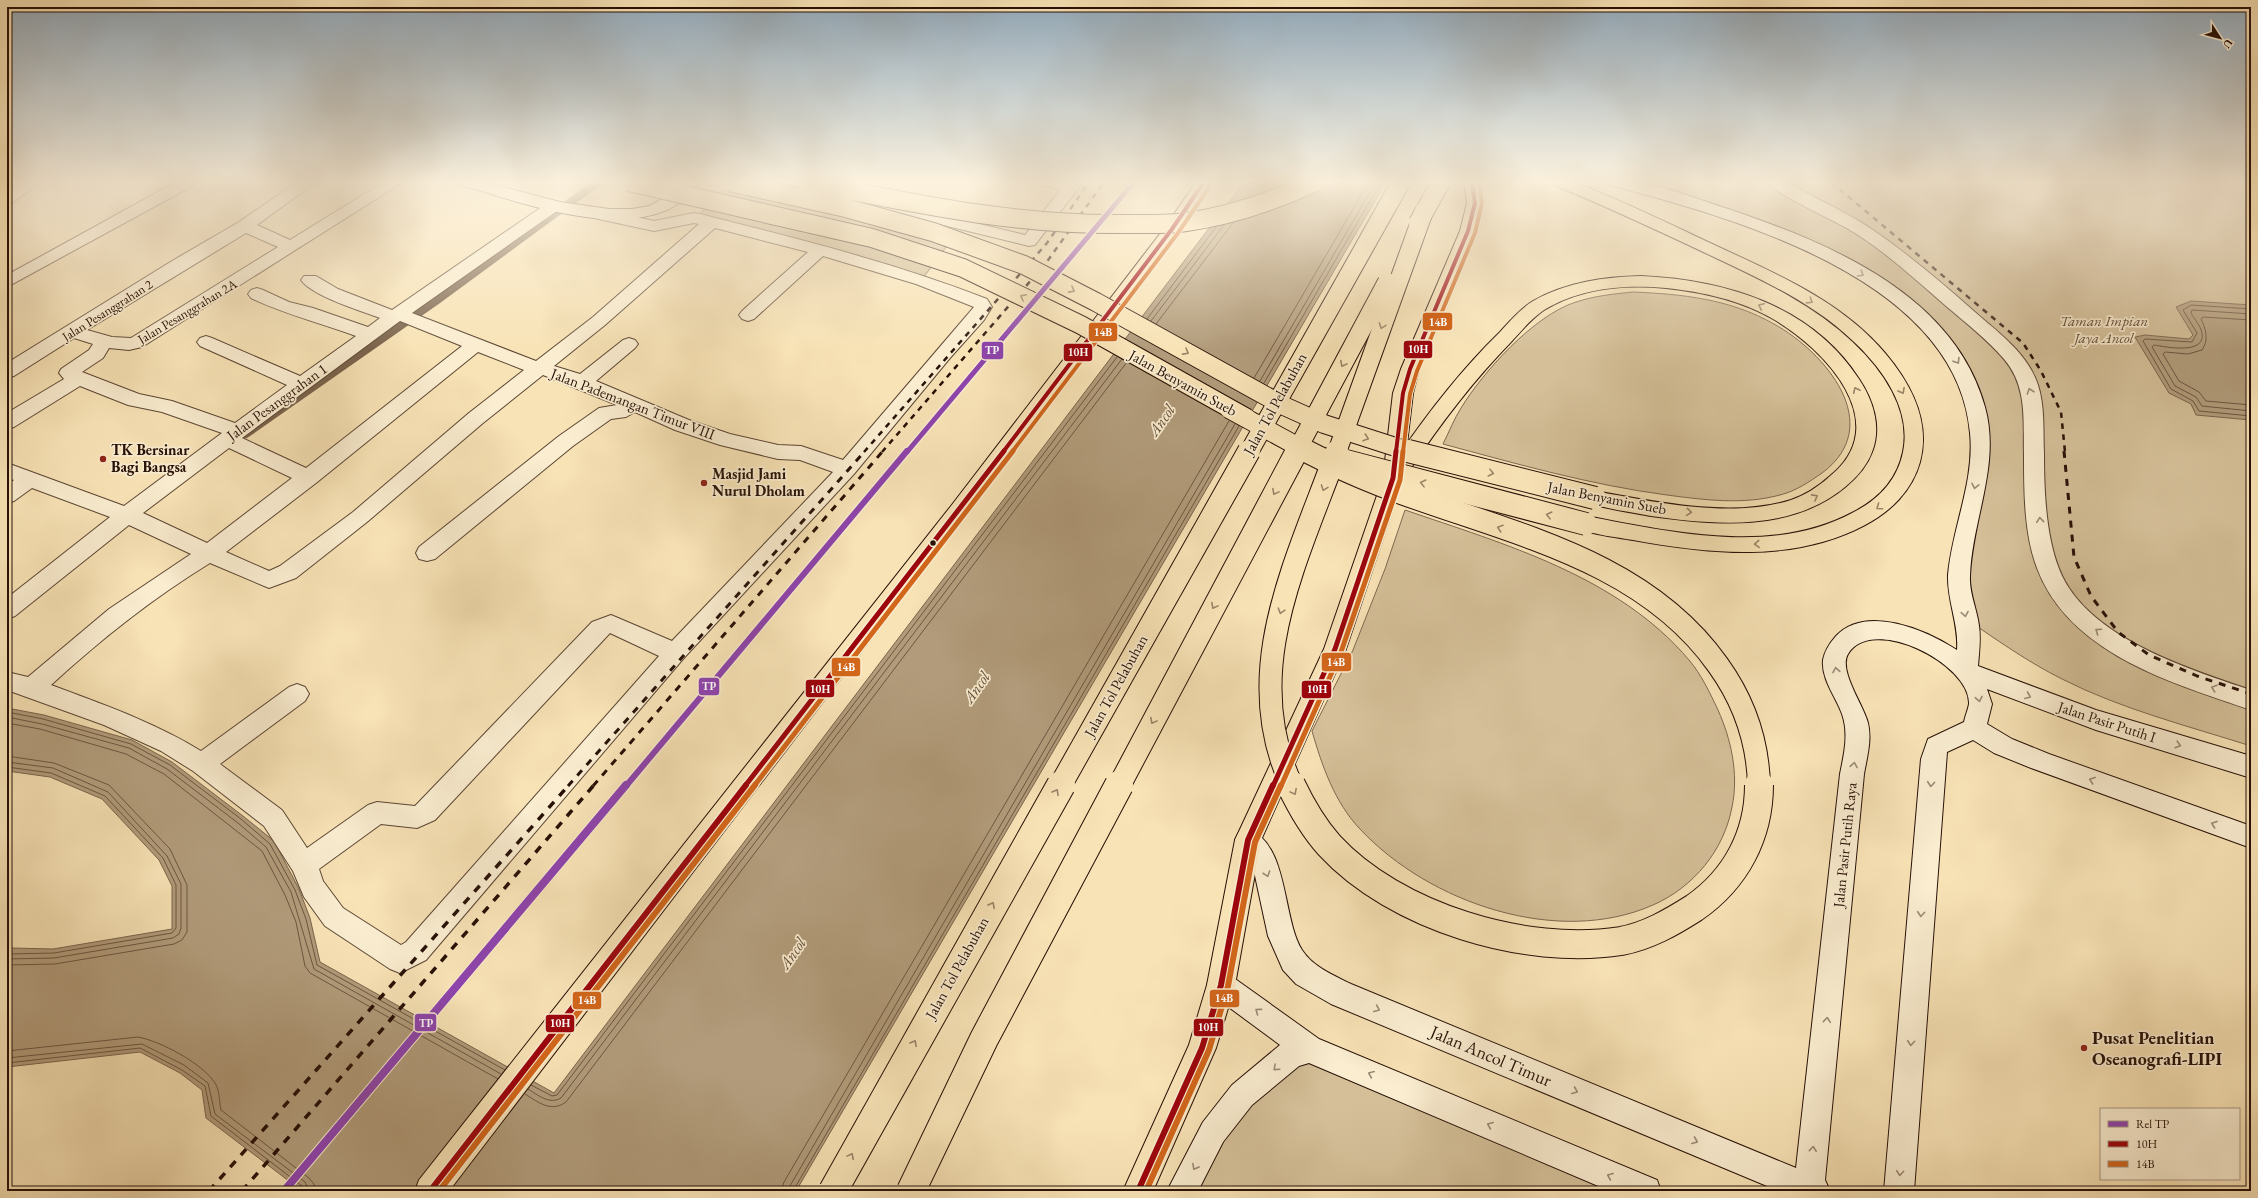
<svg xmlns="http://www.w3.org/2000/svg" width="2258" height="1198" viewBox="0 0 2258 1198" font-family="'EB Garamond',serif">
	<rect width="100%" height="100%" fill="#f8e3b6"/>
	<filter id="stains"><feTurbulence type="fractalNoise" baseFrequency=".005" numOctaves="4"/><feColorMatrix values="0 0 0 0 .2 0 0 0 0 .09 0 0 0 0 .02 0 0 0 .5 -.17"/></filter>
	<radialGradient id="worn" r=".72"><stop offset=".6" stop-color="#630" stop-opacity="0"/><stop offset="1" stop-color="#630" stop-opacity=".3"/></radialGradient>
	<g fill="#d4bf98" stroke="#7e6850">
		<polygon points="731,182 955,235 923,278 697,217"/>
		<path d="M 1616,182 L 2251,182 L 2251,746 C 2188,726 2121,709 2062,679 C 2028,662 1997,640 1966,619 L 1978,418 L 1959,364 L 1897,297 L 1781,234 Z"/>
		<path d="M 1633,292 C 1682,294 1730,299 1774,324 C 1825,352 1887,425 1822,473 C 1809,482 1796,491 1780,495 C 1743,505 1704,500 1667,495 C 1591,485 1517,464 1443,444 C 1449,432 1454,419 1461,408 C 1483,372 1534,315 1576,302 C 1594,296 1613,294 1633,292 Z"/>
		<path d="M 1405,510 C 1504,544 1618,576 1689,660 C 1701,674 1710,693 1718,710 C 1731,739 1739,774 1732,807 C 1724,850 1694,887 1653,905 C 1558,947 1429,903 1360,829 C 1335,803 1322,766 1312,731 L 1353,650 L 1385,569 Z"/>
		<polygon points="1291,1055 1646,1191 1183,1191"/>
	</g>
	<g fill="#b19b7a" stroke="#7a634c">
		<polygon points="1244,182 1386,182 796,1191 302,1191 206,1118 202,1090 180,1073 140,1052 7,1067 7,950 12,948 53,949 172,929 172,886 159,860 102,799 50,777 7,771 7,708 44,715 132,740 172,762 243,816 274,841 299,889 310,918 320,962 554,1093"/>
		<polygon points="2191,301 2251,305 2251,420 2196,415 2191,404 2169,393 2135,337 2145,335 2189,339 2193,335 2176,307"/>
	</g>
	<g fill="none" stroke-linecap="round" stroke-linejoin="round">
		<g stroke="#6c5640" stroke-width="1">
			<polyline points="2251,309 2191,305 2183,310 2197,333 2192,342 2145,339 2143,341 2171,389 2193,401 2199,411 2251,416"/>
			<path d="M 2251,314 L 2192,310 L 2191,313 C 2194,319 2201,326 2202,333 C 2206,355 2166,347 2154,345 L 2152,347 L 2175,386 L 2196,397 L 2202,406 L 2251,411"/>
			<polyline points="1147,319 1216,227"/>
			<path d="M 2251,320 L 2203,317 L 2201,319 C 2206,329 2209,340 2202,350 L 2188,354 L 2165,352 L 2163,354 L 2179,381 L 2199,392 L 2206,401 L 2251,405"/>
			<polyline points="1151,321 1224,225"/>
			<polyline points="1156,324 1233,223"/>
			<polyline points="1254,378 1369,182"/>
			<polyline points="1260,381 1376,182"/>
			<polyline points="1264,383 1381,182"/>
			<polyline points="7,712 43,719 131,744 170,765 241,819 270,844 295,890 306,919 317,965 505,1070"/>
			<polyline points="7,717 42,724 129,748 167,769 238,823 266,847 291,892 314,969 501,1074"/>
			<polyline points="7,723 40,729 126,754 164,774 262,851 285,895 296,922 305,966 310,973 498,1079"/>
			<polyline points="7,756 54,763 109,785 170,849 187,885 187,932 182,940 174,944 55,964 7,965"/>
			<polyline points="7,762 53,768 108,792 167,856 181,884 181,928 179,934 173,938 54,958 7,959"/>
			<polyline points="7,767 51,773 105,796 163,858 176,885 176,928 172,933 54,953 7,954"/>
			<path d="M 7,1051 L 138,1037 C 160,1041 202,1063 215,1083 C 220,1091 219,1101 221,1110 L 309,1178 L 314,1184 L 315,1191"/>
			<polyline points="7,1058 142,1044 184,1065 208,1083 215,1114 305,1182 309,1191"/>
			<polyline points="7,1063 140,1048 182,1070 205,1086 211,1116 302,1186 304,1191"/>
			<polyline points="531,1085 552,1096 557,1095 1117,357"/>
			<path d="M 528,1089 C 538,1095 549,1105 561,1098 L 1122,359"/>
			<path d="M 525,1094 C 538,1102 551,1113 566,1102 L 1127,362"/>
			<polyline points="781,1191 784,1182 1229,421"/>
			<polyline points="787,1191 1235,424"/>
			<polyline points="793,1191 1239,426"/>
		</g>
		<polyline stroke="#7a634c" stroke-width="8" points="246,434 436,301 598,182"/>
		<g stroke="#5b4533" stroke-width="2">
			<g id="street">
				<polygon points="23,182 41,183 13,202 7,204 7,192"/>
				<polygon points="176,182 196,182 194,185 7,287 7,275"/>
				<path d="M 297,182 L 316,182 L 257,225 L 290,240 L 384,182 L 403,182 L 142,347 L 129,350 L 109,348 L 103,358 L 82,372 L 139,394 L 172,401 L 235,423 L 287,385 L 200,346 L 197,342 L 200,338 L 206,336 L 212,338 L 300,376 L 356,336 C 321,323 284,314 251,298 L 248,294 L 251,290 L 257,288 L 263,290 L 289,302 L 313,308 L 368,327 L 380,318 C 361,311 312,296 301,280 L 304,276 L 316,276 L 338,289 L 392,310 L 549,202 L 561,202 L 563,205 L 561,208 L 412,313 L 536,361 L 593,317 L 699,224 L 694,223 L 654,231 L 594,218 L 592,214 L 594,210 L 600,209 L 654,221 L 694,213 L 700,214 C 798,239 892,262 987,299 L 992,307 L 984,320 L 950,358 L 854,474 L 683,659 L 426,960 L 400,973 L 390,969 L 325,926 L 304,897 L 293,871 L 264,826 L 193,771 L 161,751 L 104,725 L 7,690 L 7,672 L 28,677 L 109,609 L 191,554 L 129,525 L 15,616 L 7,619 L 7,598 L 110,517 L 32,488 L 14,501 L 7,503 L 7,485 L 14,480 L 7,478 L 7,463 L 124,506 L 222,433 L 162,412 L 128,405 L 80,386 L 14,427 L 7,429 L 7,413 L 64,379 L 59,373 L 61,369 L 89,350 L 93,344 L 74,338 L 14,376 L 7,378 L 7,363 L 172,261 L 239,222 ZM 715,228 L 808,252 L 742,311 L 739,315 L 742,319 L 748,321 L 754,319 L 823,256 L 916,284 L 974,307 L 843,460 L 801,446 L 778,445 L 730,434 L 689,420 L 596,381 L 635,348 L 638,344 L 635,340 L 629,338 L 623,340 L 580,374 L 554,366 L 605,325 ZM 246,233 L 278,247 L 131,338 L 112,337 L 87,330 ZM 400,321 L 462,346 L 306,468 L 242,438 ZM 478,352 L 524,370 L 469,413 L 353,512 L 280,566 L 269,571 L 226,552 L 316,483 ZM 543,375 L 617,405 L 599,408 L 559,436 L 419,547 L 416,553 L 419,559 L 427,561 L 435,559 L 573,446 L 611,419 L 626,417 L 635,412 L 675,430 L 720,445 L 778,459 L 800,460 L 833,472 L 672,641 L 611,615 L 592,622 L 417,804 L 415,806 L 377,802 L 368,805 L 307,848 L 282,810 L 220,764 L 305,701 L 309,694 L 305,687 L 297,684 L 289,687 L 201,751 C 154,722 102,704 51,685 C 100,640 153,598 210,563 L 269,588 L 296,578 L 367,522 L 483,423 ZM 229,448 L 292,478 L 207,543 L 143,513 ZM 610,633 L 659,656 L 406,942 L 401,945 L 343,908 L 323,881 L 319,869 L 381,824 L 417,828 L 435,820 Z"/>
				<polygon points="1040,182 1083,182 1035,245 1029,246 865,206 863,203 865,200 871,198 1025,235 1060,190 1042,185"/>
				<path d="M 1767,182 C 1773,182 1781,181 1786,182 C 1794,184 1803,191 1810,195 C 1829,205 1849,214 1867,226 C 1906,252 1941,282 1976,313 C 1999,333 2028,354 2038,385 C 2045,407 2043,431 2044,454 C 2044,494 2046,554 2069,588 C 2104,642 2193,671 2251,690 L 2251,710 C 2173,683 2069,654 2037,568 C 2024,534 2024,491 2024,456 C 2023,421 2028,387 2004,359 C 1987,339 1966,323 1946,306 C 1916,280 1888,254 1855,233 C 1837,221 1776,195 1767,182 Z"/>
			</g>
		</g>
		<g stroke="#271007" stroke-width="2">
			<g id="secondary">
				<path d="M 459,182 L 485,182 L 560,202 L 609,209 L 632,209 L 649,206 L 664,198 L 684,182 L 701,182 C 652,253 527,204 461,185 Z"/>
				<path d="M 1608,182 C 1616,182 1625,182 1634,182 C 1659,184 1703,201 1728,209 C 1829,243 1954,294 1985,407 C 2001,465 1972,519 1970,576 C 1969,593 1977,609 1979,626 C 1981,639 1979,653 1978,666 L 2096,710 L 2251,756 L 2251,778 L 2096,730 L 1987,689 L 1992,704 L 1987,724 L 2012,739 L 2049,754 L 2251,826 L 2251,848 L 2031,768 L 1994,753 L 1973,740 L 1947,752 L 1914,1191 L 1884,1191 L 1921,759 L 1928,739 L 1964,722 C 1965,716 1968,710 1969,704 C 1971,664 1872,614 1848,654 C 1838,670 1864,706 1868,723 C 1872,740 1867,757 1864,774 L 1825,1180 L 1830,1191 L 1779,1191 L 1331,1004 L 1296,984 L 1283,970 L 1268,936 L 1254,871 L 1235,840 L 1239,832 L 1248,829 C 1289,844 1282,918 1302,950 C 1313,967 1333,975 1351,984 L 1796,1168 L 1840,774 C 1844,754 1849,734 1842,714 C 1836,697 1821,679 1823,660 C 1825,650 1830,643 1836,636 C 1866,604 1926,630 1957,650 C 1959,624 1947,601 1948,575 C 1952,528 1975,481 1970,433 C 1957,279 1734,218 1610,185 Z"/>
				<polygon points="1221,972 1231,976 1319,1039 1657,1180 1661,1191 1610,1191 1309,1063 1299,1066 1252,1105 1223,1142 1198,1191 1167,1191 1203,1122 1232,1085 1280,1045 1211,994 1207,985 1211,976"/>
			</g>
		</g>
		<g stroke="#271007" stroke-width="2">
			<g id="primary">
				<path d="M 1552,182 L 1574,182 C 1620,200 1664,221 1708,242 C 1770,271 1840,299 1885,353 C 1911,384 1931,421 1920,462 C 1912,491 1890,512 1865,525 C 1793,563 1710,554 1633,540 C 1615,537 1596,535 1579,529 L 1576,524 L 1579,519 L 1586,516 C 1671,532 1771,556 1852,513 C 1878,500 1897,481 1903,452 C 1912,409 1882,368 1853,341 C 1809,299 1751,275 1697,249 C 1650,227 1603,205 1554,185 Z"/>
				<path d="M 1641,276 C 1725,280 1811,305 1859,379 C 1873,400 1882,427 1872,452 C 1867,466 1856,478 1845,487 C 1791,532 1715,525 1651,516 C 1630,512 1608,509 1588,503 L 1585,498 L 1588,493 L 1595,491 C 1654,502 1732,519 1791,500 C 1805,495 1818,487 1829,477 C 1896,424 1825,349 1773,319 C 1741,300 1703,292 1666,288 C 1625,284 1580,288 1544,310 C 1532,318 1522,330 1512,341 C 1473,381 1440,424 1409,471 L 1402,473 L 1395,471 L 1392,466 L 1395,461 C 1426,415 1460,371 1500,332 C 1510,321 1520,309 1533,301 C 1567,282 1604,277 1641,276 Z"/>
			</g>
		</g>
		<g stroke="#271007" stroke-width="2">
			<g id="highway">
				<polygon points="1196,182 1212,182 1178,233 965,516 449,1191 415,1191 419,1180 951,506 1166,226"/>
				<polygon points="1464,182 1480,182 1483,203 1476,231 1419,369 1413,393 1403,478 1346,649 1261,840 1235,985 1216,1048 1153,1191 1123,1191 1189,1045 1207,985 1235,840 1324,649 1383,478 1393,393 1401,369 1460,231 1467,203"/>
			</g>
		</g>
		<use href="#street" fill="#faedd0" fill-rule="evenodd"/>
		<use href="#secondary" fill="#faedd0" fill-rule="evenodd"/>
		<use href="#primary" fill="#f8e3b6" fill-rule="evenodd"/>
		<use href="#highway" fill="#f8e3b6" fill-rule="evenodd"/>
		<g stroke="#271007" stroke-width="2.5" stroke-dasharray="5.5 5.5" stroke-linecap="butt">
			<polyline points="1831,182 2023,343 2041,371 2061,412 2065,452"/>
			<polyline points="864,452 1047,243 1089,182"/>
			<polyline points="882,452 1046,263 1104,182"/>
		</g>
		<g stroke="#271007" stroke-width="3" stroke-dasharray="7 7" stroke-linecap="butt">
			<polyline points="2064,451 2074,557 2091,596 2118,632 2149,655 2197,676 2251,694"/>
			<polyline points="568,786 865,451"/>
			<polyline points="593,786 883,451"/>
		</g>
		<g stroke="#271007" stroke-width="3.5" stroke-dasharray="8 8" stroke-linecap="butt">
			<polyline points="209,1191 569,785"/>
			<polyline points="242,1191 594,785"/>
		</g>
		<g stroke="#271007" stroke-width="20" stroke-linecap="butt">
			<g id="primary-bridge-far1">
				<polyline points="629,182 872,238 963,268 1081,325 1247,418"/>
				<polyline points="729,182 846,208 933,232 1024,265 1096,302 1284,406 1324,424 1411,452"/>
			</g>
		</g>
		<g stroke="#271007" stroke-width="24" stroke-linecap="butt">
			<g id="primary-bridge">
				<polyline points="1408,451 1595,498"/>
				<polyline points="1346,461 1586,524"/>
			</g>
		</g>
		<g stroke="#271007" stroke-width="20" stroke-linecap="butt">
			<g id="highway-bridge-far2">
				<path d="M 806,182 C 912,203 1017,226 1126,224 C 1145,224 1166,225 1186,222 C 1231,216 1274,201 1315,182"/>
				<polyline points="1418,223 1441,182"/>
				<polyline points="1229,409 1308,452"/>
				<polyline points="1249,452 1401,182"/>
				<polyline points="1296,452 1387,282"/>
				<polyline points="1337,452 1424,211"/>
			</g>
		</g>
		<g stroke="#271007" stroke-width="24" stroke-linecap="butt">
			<g id="highway-bridge-far1">
				<polyline points="1306,451 1332,464"/>
				<path d="M 1332,464 C 1460,527 1630,540 1718,665 C 1744,701 1758,741 1759,786"/>
				<polyline points="1332,464 1337,451"/>
				<polyline points="1060,786 1249,451"/>
				<polyline points="1119,786 1297,451"/>
				<path d="M 1292,786 C 1240,676 1293,569 1332,464"/>
			</g>
		</g>
		<g stroke="#271007" stroke-width="30" stroke-linecap="butt">
			<g id="highway-bridge">
				<path d="M 1291,785 C 1301,806 1313,827 1329,845 C 1395,917 1526,956 1621,941 C 1648,936 1672,922 1694,908 C 1736,879 1759,835 1759,785"/>
				<polyline points="833,1191 1061,785"/>
				<polyline points="911,1191 984,1039 1119,785"/>
			</g>
		</g>
		<use href="#primary-bridge-far1" stroke="#f8e3b6" stroke-width="18"/>
		<use href="#primary-bridge" stroke="#f8e3b6" stroke-width="22"/>
		<use href="#highway-bridge-far2" stroke="#f8e3b6" stroke-width="18"/>
		<use href="#highway-bridge-far1" stroke="#f8e3b6" stroke-width="22"/>
		<use href="#highway-bridge" stroke="#f8e3b6" stroke-width="28"/>
		<g stroke="#faedd0" stroke-width="6">
			<g id="bus-1-far2">
				<polyline points="1003,452 1172,229 1204,182"/>
				<polyline points="1396,452 1403,393 1410,369 1468,231 1475,203 1472,182"/>
			</g>
		</g>
		<g stroke="#faedd0" stroke-width="8">
			<g id="bus-1-far1">
				<polyline points="745,786 1004,451"/>
				<polyline points="1273,786 1335,649 1393,478 1396,451"/>
			</g>
		</g>
		<g stroke="#faedd0" stroke-width="9">
			<g id="bus-1">
				<polyline points="430,1191 746,785"/>
				<polyline points="1138,1191 1202,1048 1221,985 1248,840 1273,785"/>
			</g>
		</g>
		<g stroke="#faedd0" stroke-width="6">
			<g id="bus-2-far2">
				<polyline points="1012,452 1178,233 1210,186"/>
				<polyline points="1403,452 1410,394 1417,371 1475,233 1482,203 1479,182"/>
			</g>
		</g>
		<g stroke="#faedd0" stroke-width="8">
			<g id="bus-2-far1">
				<polyline points="754,786 1013,451"/>
				<polyline points="1281,786 1341,652 1400,480 1403,451"/>
			</g>
		</g>
		<g stroke="#faedd0" stroke-width="9">
			<g id="bus-2">
				<polyline points="439,1191 755,785"/>
				<polyline points="1146,1191 1209,1050 1228,986 1255,842 1281,785"/>
			</g>
		</g>
		<use href="#bus-1-far2" stroke="#9c050c" stroke-width="4"/>
		<use href="#bus-1-far1" stroke="#9c050c" stroke-width="5"/>
		<use href="#bus-1" stroke="#9c050c" stroke-width="6"/>
		<use href="#bus-2-far2" stroke="#d2661b" stroke-width="4"/>
		<use href="#bus-2-far1" stroke="#d2661b" stroke-width="5"/>
		<use href="#bus-2" stroke="#d2661b" stroke-width="6"/>
		<g stroke="#faedd0" stroke-width="8">
			<polyline id="rail-1-far2" points="907,452 1134,182"/>
		</g>
		<g stroke="#faedd0" stroke-width="9">
			<polyline id="rail-1-far1" points="626,786 907,451"/>
		</g>
		<g stroke="#faedd0" stroke-width="10">
			<polyline id="rail-1" points="284,1191 626,785"/>
		</g>
		<use href="#rail-1-far2" stroke="#8e44ad" stroke-width="5"/>
		<use href="#rail-1-far1" stroke="#8e44ad" stroke-width="6"/>
		<use href="#rail-1" stroke="#8e44ad" stroke-width="8"/>
	</g>
	<defs><path id="oneway-chevron" d="M-2-3.5L2.5 0L-2 3.5" fill="none" stroke-width="1.6" stroke-linecap="round" stroke-linejoin="round"/></defs>
	<g stroke="#9b8a76">
		<use href="#oneway-chevron" transform="translate(1861 274) rotate(31)"/>
		<use href="#oneway-chevron" transform="translate(1957 361) rotate(58)"/>
		<use href="#oneway-chevron" transform="translate(2030 391) rotate(-109)"/>
		<use href="#oneway-chevron" transform="translate(1975 486) rotate(102)"/>
		<use href="#oneway-chevron" transform="translate(2040 520) rotate(-96)"/>
		<use href="#oneway-chevron" transform="translate(1965 614) rotate(80)"/>
		<use href="#oneway-chevron" transform="translate(2098 631) rotate(-146)"/>
		<use href="#oneway-chevron" transform="translate(1836 670) rotate(-100)"/>
		<use href="#oneway-chevron" transform="translate(2214 688) rotate(-161)"/>
		<use href="#oneway-chevron" transform="translate(2028 696) rotate(22)"/>
		<use href="#oneway-chevron" transform="translate(1979 699) rotate(79)"/>
		<use href="#oneway-chevron" transform="translate(2178 745) rotate(17)"/>
		<use href="#oneway-chevron" transform="translate(1854 765) rotate(-81)"/>
		<use href="#oneway-chevron" transform="translate(2092 780) rotate(-160)"/>
		<use href="#oneway-chevron" transform="translate(1931 784) rotate(95)"/>
		<use href="#oneway-chevron" transform="translate(2214 824) rotate(-160)"/>
		<use href="#oneway-chevron" transform="translate(1267 874) rotate(71)"/>
		<use href="#oneway-chevron" transform="translate(1921 914) rotate(95)"/>
		<use href="#oneway-chevron" transform="translate(1377 1009) rotate(23)"/>
		<use href="#oneway-chevron" transform="translate(1258 1011) rotate(-144)"/>
		<use href="#oneway-chevron" transform="translate(1827 1020) rotate(-84)"/>
		<use href="#oneway-chevron" transform="translate(1911 1043) rotate(95)"/>
		<use href="#oneway-chevron" transform="translate(1276 1068) rotate(138)"/>
		<use href="#oneway-chevron" transform="translate(1371 1074) rotate(-157)"/>
		<use href="#oneway-chevron" transform="translate(1575 1091) rotate(23)"/>
		<use href="#oneway-chevron" transform="translate(1490 1125) rotate(-157)"/>
		<use href="#oneway-chevron" transform="translate(1695 1141) rotate(23)"/>
		<use href="#oneway-chevron" transform="translate(1813 1149) rotate(-84)"/>
		<use href="#oneway-chevron" transform="translate(1195 1167) rotate(119)"/>
		<use href="#oneway-chevron" transform="translate(1900 1173) rotate(95)"/>
		<use href="#oneway-chevron" transform="translate(1610 1176) rotate(-157)"/>
	</g>
	<g stroke="#9a8467">
		<use href="#oneway-chevron" transform="translate(1072 290) rotate(28)"/>
		<use href="#oneway-chevron" transform="translate(1023 297) rotate(-154)"/>
		<use href="#oneway-chevron" transform="translate(1810 301) rotate(32)"/>
		<use href="#oneway-chevron" transform="translate(1761 306) rotate(-155)"/>
		<use href="#oneway-chevron" transform="translate(1382 326) rotate(110)"/>
		<use href="#oneway-chevron" transform="translate(1186 352) rotate(29)"/>
		<use href="#oneway-chevron" transform="translate(1343 364) rotate(118)"/>
		<use href="#oneway-chevron" transform="translate(1856 390) rotate(-115)"/>
		<use href="#oneway-chevron" transform="translate(1902 391) rotate(61)"/>
		<use href="#oneway-chevron" transform="translate(1366 438) rotate(19)"/>
		<use href="#oneway-chevron" transform="translate(1491 473) rotate(14)"/>
		<use href="#oneway-chevron" transform="translate(1423 483) rotate(-166)"/>
		<use href="#oneway-chevron" transform="translate(1324 488) rotate(110)"/>
		<use href="#oneway-chevron" transform="translate(1275 492) rotate(118)"/>
		<use href="#oneway-chevron" transform="translate(1815 497) rotate(-29)"/>
		<use href="#oneway-chevron" transform="translate(1879 507) rotate(145)"/>
		<use href="#oneway-chevron" transform="translate(1689 512) rotate(5)"/>
		<use href="#oneway-chevron" transform="translate(1549 515) rotate(-166)"/>
		<use href="#oneway-chevron" transform="translate(1500 528) rotate(-161)"/>
		<use href="#oneway-chevron" transform="translate(1757 544) rotate(177)"/>
		<use href="#oneway-chevron" transform="translate(1214 606) rotate(118)"/>
		<use href="#oneway-chevron" transform="translate(1281 611) rotate(107)"/>
		<use href="#oneway-chevron" transform="translate(1153 721) rotate(118)"/>
		<use href="#oneway-chevron" transform="translate(1056 792) rotate(-61)"/>
		<use href="#oneway-chevron" transform="translate(1294 792) rotate(62)"/>
		<use href="#oneway-chevron" transform="translate(992 905) rotate(-61)"/>
		<use href="#oneway-chevron" transform="translate(914 1043) rotate(-61)"/>
		<use href="#oneway-chevron" transform="translate(851 1156) rotate(-62)"/>
	</g>
	<linearGradient id="sky" x2="0" y2="1"><stop stop-color="#92aabc"/><stop offset="0.52" stop-color="#fcf2de"/><stop offset="1" stop-color="#fcf2de" stop-opacity="0"/></linearGradient>
	<rect width="2258" height="350" fill="url(#sky)"/>
	<g fill="#8f2418" stroke="#faedd0" stroke-width="1.5">
		<circle cx="103" cy="459" r="4"/>
		<circle cx="704" cy="483" r="4"/>
		<circle cx="2084" cy="1048" r="4"/>
	</g>
	<circle fill="#271007" stroke="#faedd0" stroke-width="1.5" cx="933" cy="543" r="3.5"/>
	<g text-anchor="middle" stroke-width="3.5" stroke-linejoin="round" paint-order="stroke">
		<g font-size="13" fill="#271007" stroke="#faedd0">
			<text transform="translate(107 310) rotate(-32)" y="5">Jalan Pesanggrahan 2</text>
			<text transform="translate(187 311) rotate(-31)" y="5">Jalan Pesanggrahan 2A</text>
		</g>
		<g font-size="15" font-style="italic" fill="#644d3a" stroke="#faedd0">
			<text x="2104" y="326">Taman Impian<tspan x="2104" dy="17">Jaya Ancol</tspan></text>
		</g>
		<g font-size="15" fill="#271007" stroke="#faedd0">
			<text transform="translate(1183 383) rotate(29)" y="5">Jalan Benyamin Sueb</text>
			<text transform="translate(277 402) rotate(-36)" y="5">Jalan Pesanggrahan 1</text>
			<text transform="translate(633 404) rotate(21)" y="5">Jalan Pademangan Timur VIII</text>
			<text transform="translate(1275 404) rotate(-61)" y="5">Jalan Tol Pelabuhan</text>
			<text transform="translate(1607 498) rotate(11)" y="5">Jalan Benyamin Sueb</text>
			<text transform="translate(1116 686) rotate(-61)" y="5">Jalan Tol Pelabuhan</text>
			<text transform="translate(2107 722) rotate(18)" y="5">Jalan Pasir Putih I</text>
			<text transform="translate(1845 845) rotate(-84)" y="5">Jalan Pasir Putih Raya</text>
			<text transform="translate(957 968) rotate(-61)" y="5">Jalan Tol Pelabuhan</text>
		</g>
		<g font-size="15" font-weight="bold" fill="#271007" stroke="#faedd0" text-anchor="start">
			<text x="111" y="455">TK Bersinar<tspan x="111" dy="17">Bagi Bangsa</tspan></text>
			<text x="712" y="479">Masjid Jami<tspan x="712" dy="17">Nurul Dholam</tspan></text>
		</g>
		<g font-size="16" font-style="italic" fill="#654f3b" stroke="#faedd0">
			<text transform="translate(1161 420) rotate(-55)" y="6">Ancol</text>
			<text transform="translate(976 687) rotate(-55)" y="6">Ancol</text>
			<text transform="translate(792 953) rotate(-55)" y="6">Ancol</text>
		</g>
		<g font-size="18" font-weight="bold" fill="#271007" stroke="#faedd0" text-anchor="start">
			<text x="2092" y="1044">Pusat Penelitian<tspan x="2092" dy="21">Oseanografi-LIPI</tspan></text>
		</g>
		<g font-size="18" fill="#271007" stroke="#faedd0">
			<text transform="translate(1491 1056) rotate(23)" y="6">Jalan Ancol Timur</text>
		</g>
	</g>
	<g stroke="#faedd0" stroke-width="1.5">
		<rect x="1422" y="312" width="31" height="19" rx="4" fill="#d2661b"/>
		<rect x="1088" y="322" width="30" height="20" rx="4" fill="#d2661b"/>
		<rect x="1403" y="340" width="30" height="19" rx="4" fill="#9c050c"/>
		<rect x="981" y="341" width="23" height="19" rx="4" fill="#8e44ad"/>
		<rect x="1063" y="343" width="30" height="19" rx="4" fill="#9c050c"/>
		<rect x="1321" y="652" width="31" height="20" rx="4" fill="#d2661b"/>
		<rect x="831" y="657" width="30" height="20" rx="4" fill="#d2661b"/>
		<rect x="698" y="677" width="22" height="19" rx="4" fill="#8e44ad"/>
		<rect x="805" y="679" width="30" height="19" rx="4" fill="#9c050c"/>
		<rect x="1301" y="680" width="31" height="19" rx="4" fill="#9c050c"/>
		<rect x="1209" y="989" width="31" height="19" rx="4" fill="#d2661b"/>
		<rect x="572" y="991" width="30" height="19" rx="4" fill="#d2661b"/>
		<rect x="414" y="1013" width="23" height="19" rx="4" fill="#8e44ad"/>
		<rect x="545" y="1014" width="30" height="19" rx="4" fill="#9c050c"/>
		<rect x="1193" y="1018" width="31" height="19" rx="4" fill="#9c050c"/>
	</g>
	<g font-size="11" text-anchor="middle" font-weight="bold" fill="#fff">
		<text x="1438" y="326">14B</text>
		<text x="1103" y="336">14B</text>
		<text x="1418" y="353">10H</text>
		<text x="992" y="354">TP</text>
		<text x="1078" y="356">10H</text>
		<text x="1336" y="666">14B</text>
		<text x="846" y="671">14B</text>
		<text x="709" y="690">TP</text>
		<text x="820" y="693">10H</text>
		<text x="1317" y="693">10H</text>
		<text x="1224" y="1002">14B</text>
		<text x="587" y="1004">14B</text>
		<text x="426" y="1027">TP</text>
		<text x="560" y="1027">10H</text>
		<text x="1208" y="1031">10H</text>
	</g>
	<rect width="2258" height="1198" fill="none" stroke="#f8e3b6" stroke-width="24"/>
	<rect x="8" y="8" width="2242" height="1182" fill="none" stroke="#271007" stroke-width="2"/>
	<rect x="12" y="12" width="2234" height="1174" fill="none" stroke="#271007"/>
	<rect x="2100" y="1108" width="140" height="72" fill="#faedd0" stroke="#a69580"/>
	<rect x="2108" y="1121" width="20" height="6" fill="#8e44ad" stroke="#a69580"/>
	<text x="2136" y="1128" font-size="12" fill="#271007">Rel TP</text>
	<rect x="2108" y="1141" width="20" height="6" fill="#9c050c" stroke="#a69580"/>
	<text x="2136" y="1148" font-size="12" fill="#271007">10H</text>
	<rect x="2108" y="1161" width="20" height="6" fill="#d2661b" stroke="#a69580"/>
	<text x="2136" y="1168" font-size="12" fill="#271007">14B</text>
	<g transform="translate(2220 38) rotate(126)" stroke="#faedd0" stroke-width="3" paint-order="stroke">
	<path d="M0-3L7 15L0 10L-7 15Z" fill="#271007"/>
	<text y="-6" font-size="11" font-weight="bold" text-anchor="middle" fill="#271007">U</text>
	</g>
	<rect width="100%" height="100%" filter="url(#stains)"/>
	<rect width="100%" height="100%" fill="url(#worn)"/>
</svg>
